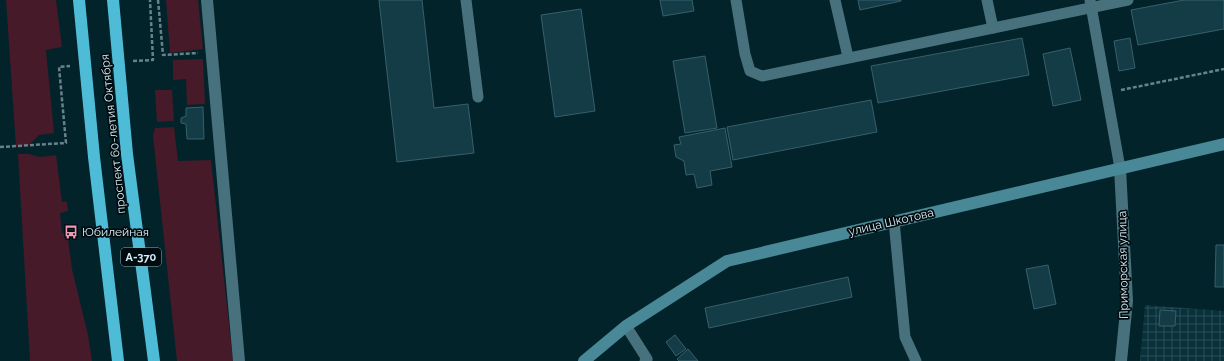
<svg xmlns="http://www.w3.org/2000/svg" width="1224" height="361" viewBox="0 0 1224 361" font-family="Raleway,sans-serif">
	<defs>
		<pattern id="industrial-grid" width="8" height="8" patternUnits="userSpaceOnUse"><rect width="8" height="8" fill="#09313b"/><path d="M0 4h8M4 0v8" fill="none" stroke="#2c4f58"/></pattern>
	</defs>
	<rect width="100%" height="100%" fill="#03232b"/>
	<polygon fill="url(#industrial-grid)" points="1145,305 1224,311 1224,361 1140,361"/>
	<g fill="#461a29">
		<polygon points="6,0 56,0 62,47 46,50 54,133 39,135 28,146 16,147"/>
		<polygon points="166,0 198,0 203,49 170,53"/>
		<polygon points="203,59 205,104 187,105 186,79 173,80 173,60"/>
		<polygon points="155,90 172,90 174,121 157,122"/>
		<polygon points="174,127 178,161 211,160 233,361 177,361 153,136 155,128"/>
		<polygon points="18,154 29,154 40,157 56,155 62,202 67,202 68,211 60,213 62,233 67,232 72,269 88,335 92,361 30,361"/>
	</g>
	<g fill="#133c46" stroke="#37606c">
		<polygon points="379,0 422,0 434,108 468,104 474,153 397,162"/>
		<polygon points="660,0 692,0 694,11 663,16"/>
		<polygon points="858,0 901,0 901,1 860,10"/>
		<polygon points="1184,0 1224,0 1224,29 1138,45 1131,10"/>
		<polygon points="581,9 595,111 555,117 541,15"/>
		<polygon points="1022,38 1029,75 878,103 871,66"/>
		<polygon points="1130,38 1135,68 1119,71 1114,41"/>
		<polygon points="1070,48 1081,100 1053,106 1043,54"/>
		<polygon points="705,56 717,128 685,133 673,61"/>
		<polygon points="871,100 877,132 733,160 727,127"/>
		<polygon points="203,107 204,139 187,139 186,124 181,123 181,118 186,116 186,108"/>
		<polygon points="725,128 732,167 710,171 712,185 697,188 694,174 686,175 684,161 676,157 674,145 681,144 679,137"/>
		<polygon points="1216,245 1224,245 1224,287 1215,287"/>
		<polygon points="1048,265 1056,304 1034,309 1026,269"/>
		<polygon points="848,277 852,297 709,328 705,308"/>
		<polygon points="1160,310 1176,311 1175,326 1159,326"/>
		<polygon points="675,335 686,349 676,356 666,342"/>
		<polygon points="688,349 698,361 679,361 677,359"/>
	</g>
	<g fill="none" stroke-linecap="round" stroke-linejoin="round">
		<g stroke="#67828a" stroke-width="2.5" stroke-dasharray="4 2" stroke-linecap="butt">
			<polyline points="158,0 163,55 198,53"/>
			<polyline points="133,61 153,60 150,0"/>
			<polyline points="1121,90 1224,69"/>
			<polyline points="0,147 66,143 59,67 70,66"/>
		</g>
		<g stroke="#47717c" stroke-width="11">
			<polyline points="466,0 478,97"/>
			<polyline points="736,0 745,54 750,71 762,76 1128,0"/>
			<polyline points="835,0 848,57"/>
			<polyline points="987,0 993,28"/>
			<polyline points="1090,0 1120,168"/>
			<polyline points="894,221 905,337 916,361"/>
			<polyline points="626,326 647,359 645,361"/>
		</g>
		<g stroke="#47717c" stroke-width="12">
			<polyline points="207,0 239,361"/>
			<polyline points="1120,168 1127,301 1121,361"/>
		</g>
		<polyline stroke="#498897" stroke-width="12" points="584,361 626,326 727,261 1224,144"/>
		<g stroke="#4fbcd7" stroke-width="12">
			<polyline points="79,0 94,157 118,361"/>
			<polyline points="113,0 127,154 154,361"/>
		</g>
	</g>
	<defs>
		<g id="bus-bare" transform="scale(1.08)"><path d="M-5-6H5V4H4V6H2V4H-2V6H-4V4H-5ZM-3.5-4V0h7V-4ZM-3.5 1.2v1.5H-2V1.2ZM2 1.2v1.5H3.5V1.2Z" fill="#f19ab4" stroke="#000b10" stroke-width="2.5" paint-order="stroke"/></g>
	</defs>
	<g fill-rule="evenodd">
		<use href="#bus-bare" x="71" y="232"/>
	</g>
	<g text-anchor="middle" stroke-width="3.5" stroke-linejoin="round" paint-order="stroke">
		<rect fill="#000b10" stroke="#98abb0" stroke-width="1" x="121" y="248" width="40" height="18" rx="3"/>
		<g font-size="11" font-weight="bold" fill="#d9eff5">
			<text x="141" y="261">А-370</text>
		</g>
		<g font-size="12" fill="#d9eff5" stroke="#000b10">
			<text transform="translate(113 134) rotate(-96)" y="4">проспект 60-летия Октября</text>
			<text transform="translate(891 222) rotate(-13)" y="4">улица Шкотова</text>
			<text transform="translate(1123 265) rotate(-91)" y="4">Приморская улица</text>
		</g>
		<g font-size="12" fill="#d9eff5" stroke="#000b10" text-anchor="start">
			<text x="82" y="236">Юбилейная</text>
		</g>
	</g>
</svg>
